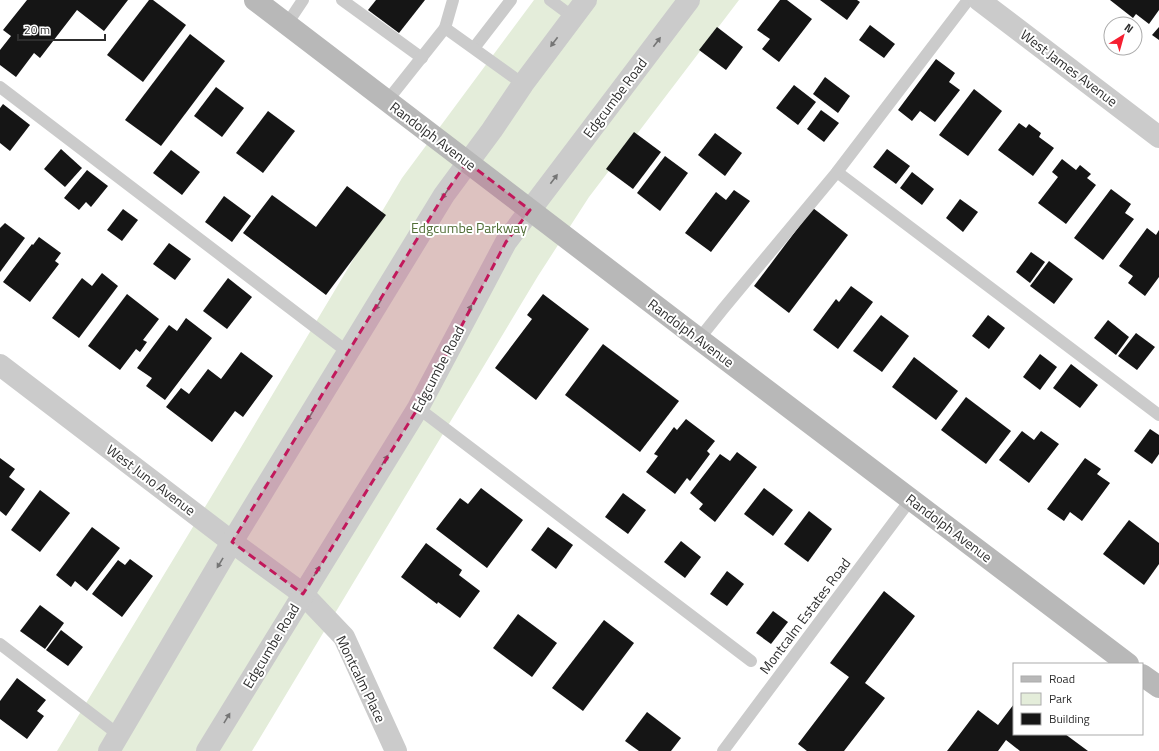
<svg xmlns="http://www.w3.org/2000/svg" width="1159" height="751" viewBox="0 0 1159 751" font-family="'Titillium Web',sans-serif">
	<rect width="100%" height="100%" fill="#fff"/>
	<polygon fill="#e4edda" points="534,0 739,0 589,197 538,276 252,751 57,751 225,474 402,178"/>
	<g fill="#151515">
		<polygon points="27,0 128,0 104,31 77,10 40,58 34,53 16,77 0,65 0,50 11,36 3,30"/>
		<polygon points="149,0 153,0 186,25 143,82 107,55"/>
		<polygon points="376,0 425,0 399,33 368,10"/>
		<polygon points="780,0 787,0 812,19 779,62 762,49 770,39 757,30"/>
		<polygon points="820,0 857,0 860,2 847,20"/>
		<polygon points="1110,0 1159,0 1159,10 1149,24 1136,14 1133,18"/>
		<polygon points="870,25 895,44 884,58 859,40"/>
		<polygon points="717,27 743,47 726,70 699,50"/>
		<polygon points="1159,27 1159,40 1152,35"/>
		<polygon points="190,34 225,61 161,146 125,120"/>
		<polygon points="936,59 955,73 949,82 960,90 935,122 920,111 912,121 898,110"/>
		<polygon points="825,77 850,96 838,113 813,94"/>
		<polygon points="794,85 816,102 798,125 776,108"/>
		<polygon points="216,87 244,108 222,137 194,116"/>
		<polygon points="974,89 1002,111 968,156 939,135"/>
		<polygon points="3,104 30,125 10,151 0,143 0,108"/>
		<polygon points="821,110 839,123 824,142 807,129"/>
		<polygon points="268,111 295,131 263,173 236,153"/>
		<polygon points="1019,123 1026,128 1029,124 1041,133 1039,137 1054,148 1033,176 998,150"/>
		<polygon points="634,132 661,152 633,189 606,169"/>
		<polygon points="715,133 742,153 725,176 698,155"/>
		<polygon points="61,149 82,168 65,187 44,169"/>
		<polygon points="887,149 910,166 896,184 873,167"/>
		<polygon points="171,150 200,172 182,195 153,173"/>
		<polygon points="665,156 688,173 660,211 637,193"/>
		<polygon points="1062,159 1076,170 1080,165 1091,174 1087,178 1096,185 1066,224 1038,203 1058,177 1052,172"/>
		<polygon points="87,170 108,186 91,207 86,202 79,210 64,198"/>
		<polygon points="912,172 934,189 922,205 900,188"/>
		<polygon points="347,186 386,215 326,295 243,233 272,195 316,227"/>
		<polygon points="1111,189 1131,204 1125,213 1134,219 1103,260 1074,238"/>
		<polygon points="734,190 750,201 711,252 685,233 716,192 726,200"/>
		<polygon points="224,196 251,216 232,242 205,222"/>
		<polygon points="960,199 978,212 963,232 946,218"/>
		<polygon points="813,208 848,235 789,313 754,286"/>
		<polygon points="123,209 138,220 122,241 107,230"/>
		<polygon points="5,223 25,238 0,272 0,228"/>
		<polygon points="1147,228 1156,235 1159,230 1159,277 1145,296 1128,283 1133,276 1119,266"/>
		<polygon points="39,237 61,253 55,261 59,264 30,302 3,282 32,244 33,245"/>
		<polygon points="169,243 191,259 175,280 153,264"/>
		<polygon points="1031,252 1045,262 1030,283 1016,272"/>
		<polygon points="1049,261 1073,279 1054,304 1030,286"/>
		<polygon points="102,273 118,286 79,338 52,318 82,278 92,286"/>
		<polygon points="228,278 252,297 227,329 203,311"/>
		<polygon points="851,286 873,302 838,349 813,330 836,299 839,302"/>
		<polygon points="127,294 159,319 143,340 147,342 140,352 136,349 120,370 88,346"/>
		<polygon points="543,294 589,329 536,400 495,368 532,319 527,315"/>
		<polygon points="881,315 909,336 882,372 853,351"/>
		<polygon points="988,315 1005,328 989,349 972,336"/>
		<polygon points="186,318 212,338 165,400 146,386 152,378 137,368 169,325 177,331"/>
		<polygon points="1108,320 1129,337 1116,355 1094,338"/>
		<polygon points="1136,333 1155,347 1137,370 1118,356"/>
		<polygon points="603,344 679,401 640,452 565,395"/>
		<polygon points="241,352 273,376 243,417 235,411 212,442 166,407 181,388 189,394 208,369 221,379"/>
		<polygon points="1040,354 1057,367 1040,390 1023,377"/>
		<polygon points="914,357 958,391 936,420 892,387"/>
		<polygon points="1071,364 1098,385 1080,408 1053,388"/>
		<polygon points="966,397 1011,431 986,464 941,430"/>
		<polygon points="686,419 715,441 707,451 710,454 690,481 687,478 675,494 646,472 658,456 654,454 674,427 677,430"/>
		<polygon points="1150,429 1159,435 1159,454 1152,464 1134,451"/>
		<polygon points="1022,431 1034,440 1041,431 1059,444 1029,483 999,460"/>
		<polygon points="737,452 757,467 715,522 699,509 703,504 690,493 720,454 730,461"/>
		<polygon points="0,458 15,469 9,477 25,489 6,516 0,511"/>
		<polygon points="1085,458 1101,469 1097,474 1110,483 1082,521 1070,512 1064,521 1047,509"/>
		<polygon points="481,488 523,520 487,568 436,529 460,498 468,504"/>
		<polygon points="764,488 793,510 773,536 744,514"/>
		<polygon points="40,490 70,513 40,552 11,530"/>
		<polygon points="623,493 646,510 628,534 605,517"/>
		<polygon points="809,511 832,529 808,562 784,544"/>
		<polygon points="1129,520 1159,543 1159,564 1144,585 1103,554"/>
		<polygon points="92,527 120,548 87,591 75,581 71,587 56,575"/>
		<polygon points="548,527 573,545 556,569 531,550"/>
		<polygon points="681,541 701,557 685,578 664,562"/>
		<polygon points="426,543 462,570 459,575 480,591 460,618 438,602 437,604 401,577"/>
		<polygon points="130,559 153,576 122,617 92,594 118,560 125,565"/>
		<polygon points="727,571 744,584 727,606 710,594"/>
		<polygon points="884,591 915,616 865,683 885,698 844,751 807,751 798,744 849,677 830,663"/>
		<polygon points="40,605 64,623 45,649 20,631"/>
		<polygon points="773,611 788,622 771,644 756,633"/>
		<polygon points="518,614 557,643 532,677 493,648"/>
		<polygon points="604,620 634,643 583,711 552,688"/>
		<polygon points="61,630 83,647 68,666 46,650"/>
		<polygon points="17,678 46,700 37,711 44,716 27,739 0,719 0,701"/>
		<polygon points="1014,704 1014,734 1065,734 1088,751 1020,751 1006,740 998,751 947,751 978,710 998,725"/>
		<polygon points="647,712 681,738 671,751 639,751 625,741"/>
	</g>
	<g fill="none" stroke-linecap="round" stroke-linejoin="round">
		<g stroke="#cbcbcb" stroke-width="12">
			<polyline points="342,0 422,58"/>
			<polyline points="550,0 573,17"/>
			<polyline points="287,24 303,0"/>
			<polyline points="445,28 453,0"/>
			<polyline points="474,48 511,0"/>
			<polyline points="0,87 349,353"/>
			<polyline points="387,101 445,28 523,84"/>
			<polyline points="837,172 1159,415"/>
			<polyline points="699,339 723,309 837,172 968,0"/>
			<polyline points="418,408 751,661"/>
			<polyline points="0,644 119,735"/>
			<polyline points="723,751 911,499"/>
		</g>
		<g stroke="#cbcbcb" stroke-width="22">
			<polyline points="979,0 1159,137"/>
			<polyline points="0,365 232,542 303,594 344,637 396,751"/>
		</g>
		<g stroke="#cbcbcb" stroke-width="22">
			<polyline points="109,751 232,542 444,195 492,130 523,84 586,0"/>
			<polyline points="207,751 418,408 506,242 689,0"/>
		</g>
		<g stroke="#b8b8b8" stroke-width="22">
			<polyline points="255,0 699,339 1128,664"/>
			<polyline points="1142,675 1159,687"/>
		</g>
	</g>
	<defs><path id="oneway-solid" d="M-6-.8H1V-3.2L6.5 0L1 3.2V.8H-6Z"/></defs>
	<g fill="#757575">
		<use href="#oneway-solid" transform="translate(554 42) rotate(127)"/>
		<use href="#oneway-solid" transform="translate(657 42) rotate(-53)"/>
		<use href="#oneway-solid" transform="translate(554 179) rotate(-53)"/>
		<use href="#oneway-solid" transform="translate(445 194) rotate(124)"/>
		<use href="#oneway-solid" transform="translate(378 305) rotate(121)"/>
		<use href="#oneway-solid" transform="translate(469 310) rotate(-62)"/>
		<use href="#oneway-solid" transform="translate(310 416) rotate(122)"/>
		<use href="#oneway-solid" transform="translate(385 460) rotate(-58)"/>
		<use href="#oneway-solid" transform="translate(220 563) rotate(121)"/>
		<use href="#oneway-solid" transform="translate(317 571) rotate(-59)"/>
		<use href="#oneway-solid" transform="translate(227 718) rotate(-59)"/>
	</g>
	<path fill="#c2185b" fill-opacity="0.2" stroke="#c2185b" stroke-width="3" stroke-dasharray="8 5" stroke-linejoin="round" d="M 467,162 L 530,210 L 506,242 L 418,408 L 303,594 L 232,542 L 444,195 Z"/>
	<g text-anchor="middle" stroke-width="4" stroke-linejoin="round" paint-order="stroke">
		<g font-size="14" fill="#2e2e2e" stroke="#fff">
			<text transform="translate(1069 68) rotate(37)" y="5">West James Avenue</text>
			<text transform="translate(615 98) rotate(-53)" y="5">Edgcumbe Road</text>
			<text transform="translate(433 136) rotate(37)" y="5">Randolph Avenue</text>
			<text transform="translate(691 333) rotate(37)" y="5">Randolph Avenue</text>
			<text transform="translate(438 369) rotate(-62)" y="5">Edgcumbe Road</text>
			<text transform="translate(151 480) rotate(37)" y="5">West Juno Avenue</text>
			<text transform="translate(949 528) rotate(37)" y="5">Randolph Avenue</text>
			<text transform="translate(805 616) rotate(-53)" y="5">Montcalm Estates Road</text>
			<text transform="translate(271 646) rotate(-59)" y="5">Edgcumbe Road</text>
			<text transform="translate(361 679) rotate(64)" y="5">Montcalm Place</text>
		</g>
		<g font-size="14" fill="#516e37" stroke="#fff">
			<text x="469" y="233">Edgcumbe Parkway</text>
		</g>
	</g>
	<rect x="1013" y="663" width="130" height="72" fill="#ffffff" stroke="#ababab"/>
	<rect x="1021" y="676" width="20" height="6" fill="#b8b8b8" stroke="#ababab"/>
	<text x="1049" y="683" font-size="12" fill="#2e2e2e">Road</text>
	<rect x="1021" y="693" width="20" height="12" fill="#e4edda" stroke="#ababab"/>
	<text x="1049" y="703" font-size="12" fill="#2e2e2e">Park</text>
	<rect x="1021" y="713" width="20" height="12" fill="#151515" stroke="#ababab"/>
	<text x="1049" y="723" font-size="12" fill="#2e2e2e">Building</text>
	<g transform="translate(1123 36) rotate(37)"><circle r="19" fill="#ffffff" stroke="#ababab"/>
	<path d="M0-3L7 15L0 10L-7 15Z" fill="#f61f31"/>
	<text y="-6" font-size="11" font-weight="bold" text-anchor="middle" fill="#2e2e2e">N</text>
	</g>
	<path d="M18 34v6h87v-6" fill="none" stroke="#2e2e2e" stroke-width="2"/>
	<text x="24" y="34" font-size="12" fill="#2e2e2e" stroke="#ffffff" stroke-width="3" paint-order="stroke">20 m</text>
</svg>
